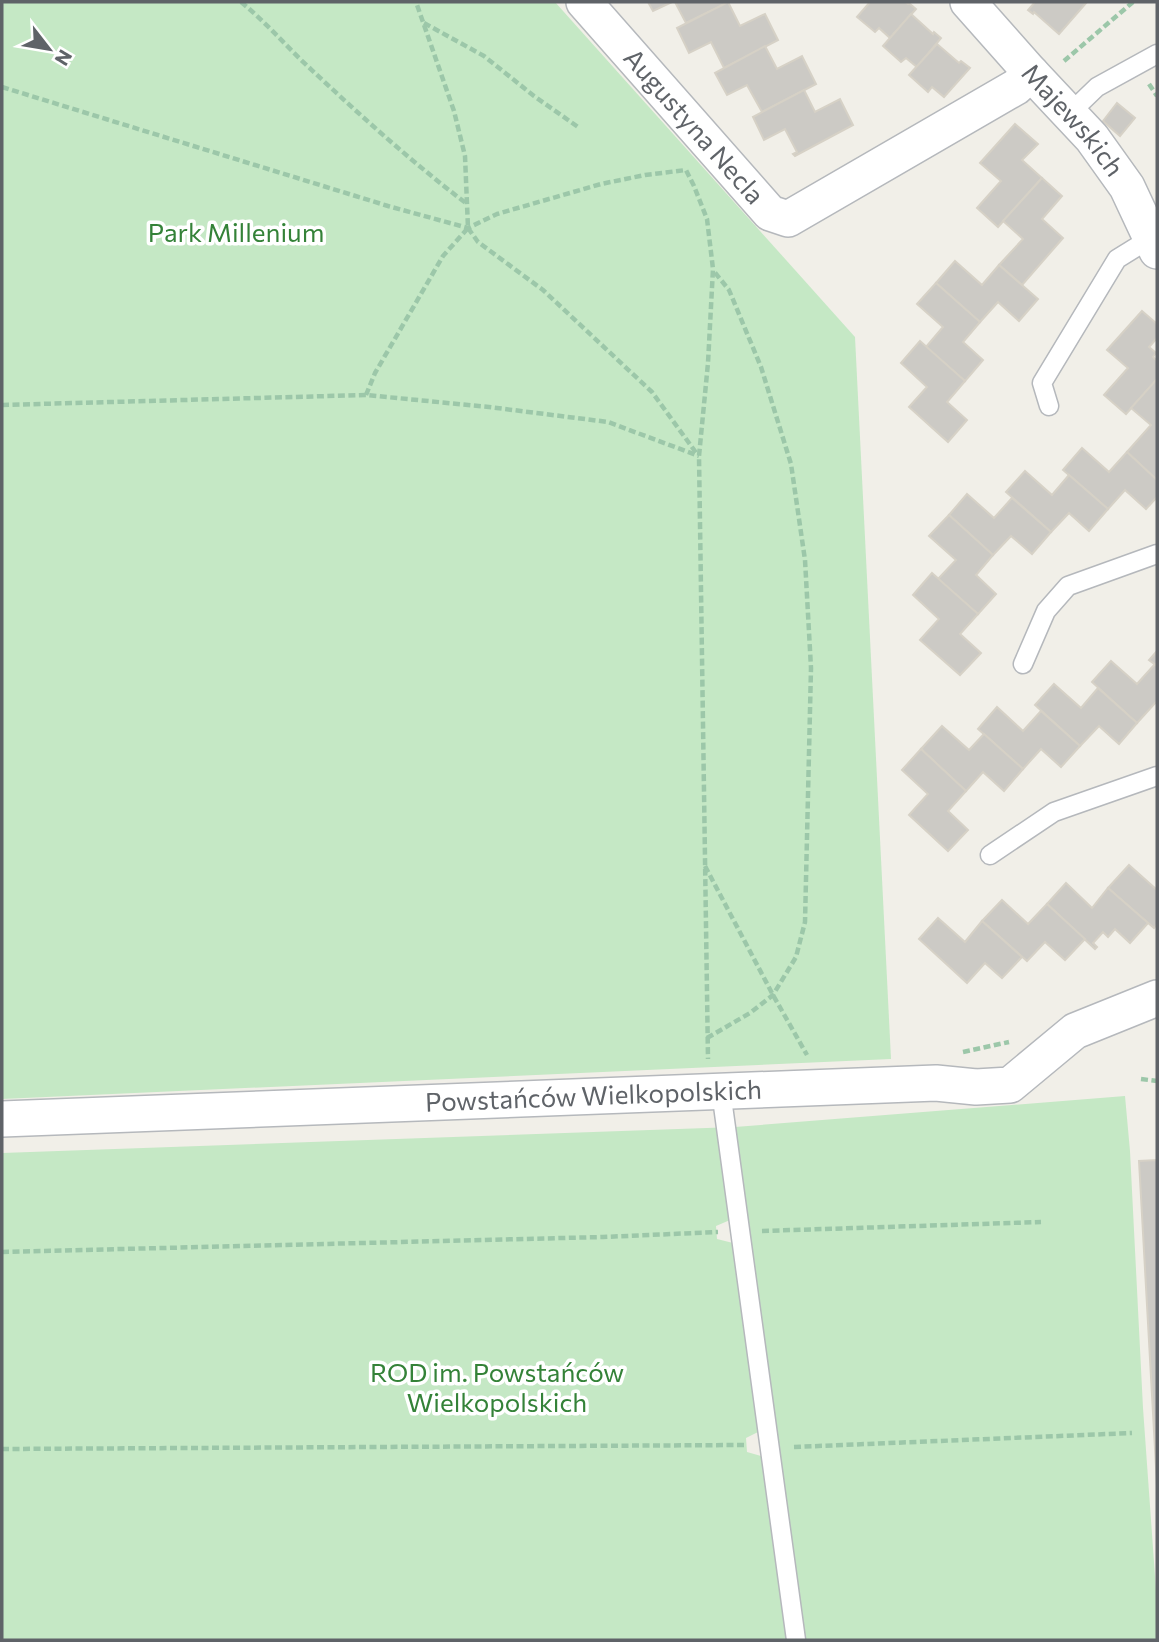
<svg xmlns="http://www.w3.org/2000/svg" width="1159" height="1642" viewBox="0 0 1159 1642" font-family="Commissioner,sans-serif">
	<rect width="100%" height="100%" fill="#f1efe8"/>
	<g fill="#c5e8c5" fill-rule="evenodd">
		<polygon points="2,2 555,2 855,337 891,1059 2,1099"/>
		<path d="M 1125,1096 L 1130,1151 L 1143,1408 L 1157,1604 L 1157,1640 L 2,1640 L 2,1153 L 735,1127 ZM 730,1220 L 733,1243 L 717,1239 L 716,1226 ZM 758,1432 L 761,1455 L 761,1456 L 747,1452 L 746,1438 Z"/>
	</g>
	<g fill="#cccac5" stroke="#d6d1c6" stroke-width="2">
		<polygon points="648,2 672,2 653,11"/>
		<polygon points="675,2 729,2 686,23"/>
		<polygon points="728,2 740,26 765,14 778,40 724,68 711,42 689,53 677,28"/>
		<polygon points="870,2 905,2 908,4 909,3 916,9 890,38 879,28 875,32 857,17"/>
		<polygon points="1035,2 1087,2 1059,34 1034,12 1033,14 1028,10"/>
		<polygon points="911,14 933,34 934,32 941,38 917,67 906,58 901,62 883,46"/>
		<polygon points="937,44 959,63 961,61 970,68 944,97 932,87 928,92 909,75"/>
		<polygon points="765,46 777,69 802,56 816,84 762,112 747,85 727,95 715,73"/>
		<polygon points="804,90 815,112 840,99 853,125 795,156 793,154 797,152 785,129 764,140 753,117"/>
		<polygon points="1117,103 1135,118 1120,136 1103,121"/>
		<polygon points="1015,124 1038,144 1022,160 1042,178 998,227 977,208 1001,181 980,163"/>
		<polygon points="1042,178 1062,196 1042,219 1063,238 1022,285 999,265 1023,239 1003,221"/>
		<polygon points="955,261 982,285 999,265 1038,299 1019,321 998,302 980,322 936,283"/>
		<polygon points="936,283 980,322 963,342 983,360 965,381 926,347 943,327 917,304"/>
		<polygon points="1142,311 1157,324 1157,338 1149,347 1156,353 1153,357 1157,361 1157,379 1126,414 1104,395 1128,368 1107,350"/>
		<polygon points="920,341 965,381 947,402 967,420 948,442 909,407 927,387 901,363"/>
		<polygon points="1157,379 1157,480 1127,452 1151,425 1131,408"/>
		<polygon points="1082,448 1109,472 1127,452 1157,480 1157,497 1146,509 1125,490 1108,509 1063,470"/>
		<polygon points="1025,471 1052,495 1069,475 1108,509 1089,531 1069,513 1051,532 1006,492"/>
		<polygon points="967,494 994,518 1012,498 1051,532 1032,554 1011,536 993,555 949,515"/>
		<polygon points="949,515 993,555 976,575 996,594 978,614 938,579 956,560 929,536"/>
		<polygon points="932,573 978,614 960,634 981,653 960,675 920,640 939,619 913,595"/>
		<polygon points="1157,651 1157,666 1149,660"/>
		<polygon points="1111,661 1137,684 1155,664 1157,666 1157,704 1156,702 1137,723 1092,682"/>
		<polygon points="1054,684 1081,708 1098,688 1137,723 1119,744 1099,726 1080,746 1035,705"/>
		<polygon points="997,707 1023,731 1041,711 1080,746 1061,767 1041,749 1023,769 978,729"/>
		<polygon points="942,726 969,750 984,734 1023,769 1004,791 983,772 966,791 921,749"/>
		<polygon points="921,749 966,791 948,811 968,830 948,851 909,815 928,794 902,770"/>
		<polygon points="1129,865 1157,890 1157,924 1154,928 1108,888"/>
		<polygon points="1066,883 1092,908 1108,888 1148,923 1130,943 1115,929 1108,937 1103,932 1093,943 1097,947 1095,949 1047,904"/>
		<polygon points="1002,900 1028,924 1047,904 1085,939 1065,960 1045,942 1027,961 982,921"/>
		<polygon points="938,918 965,942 982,921 1022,957 1002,978 985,963 967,983 919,939"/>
		<polygon points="1157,1160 1157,1485 1139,1161"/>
	</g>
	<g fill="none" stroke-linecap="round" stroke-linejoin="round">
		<g stroke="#b5b8bc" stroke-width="21">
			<g id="service">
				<polyline points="1069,114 1097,87 1157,54"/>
				<polyline points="1049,406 1042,383 1117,259 1151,238"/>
				<polyline points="1023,664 1046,611 1068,586 1157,554"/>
				<polyline points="990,855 1054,812 1157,776"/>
				<polyline points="721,1091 796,1640"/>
			</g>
		</g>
		<g stroke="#b5b8bc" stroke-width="38">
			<g id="minor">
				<path id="s1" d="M 584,2 L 770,213 L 788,219 L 1016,87 L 1031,73"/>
				<path id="s2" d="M 968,2 L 1031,73 L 1092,138 L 1127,187 L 1157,251"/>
				<path id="s3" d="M 2,1119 L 936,1083 L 976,1087 L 1010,1085 L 1075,1031 L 1157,998"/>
			</g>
		</g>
		<g stroke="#9cc7a9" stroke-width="4.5" stroke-dasharray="7 3.5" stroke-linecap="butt">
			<path d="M 241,2 C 262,19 280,39 299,58 C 353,109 408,159 467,204"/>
			<polyline points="424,23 484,56 534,96 578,127"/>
			<polyline points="1064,61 1133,2"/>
			<polyline points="1149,84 1157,96"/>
			<polyline points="2,87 388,206 468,228 497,214 601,184 645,175 686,170 694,186 707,219 713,269 708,363 699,456 708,1059"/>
			<polyline points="468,228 478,242 543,290 652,392 697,454"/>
			<polyline points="366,395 375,373 443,256 468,228 465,156 454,111 416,2"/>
			<polyline points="2,405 366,395 489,407 608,422 699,456"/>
			<polyline points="705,866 773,995 807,1055"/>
			<polyline points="707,1038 750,1013 773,995 796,957 805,922 811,668 805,560 791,464 761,367 729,290 713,270"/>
			<polyline points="963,1052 1009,1042"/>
			<polyline points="1141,1079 1157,1081"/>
			<polyline points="762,1231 1041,1222"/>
			<polyline points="2,1252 603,1237 718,1232"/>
			<polyline points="794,1447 1132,1433"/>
			<polyline points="2,1449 746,1445"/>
		</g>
		<use href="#service" stroke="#fff" stroke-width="18"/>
		<use href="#minor" stroke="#fff" stroke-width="35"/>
	</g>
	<g text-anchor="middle" stroke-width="7" stroke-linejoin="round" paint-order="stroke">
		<g font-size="26" fill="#5f6368" stroke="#fff">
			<text dy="9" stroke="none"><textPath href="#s2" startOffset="158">Majewskich</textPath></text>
			<text dy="9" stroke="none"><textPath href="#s1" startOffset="166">Augustyna Necla</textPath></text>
			<text dy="9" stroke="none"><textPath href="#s3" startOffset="592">Powstańców Wielkopolskich</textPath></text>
		</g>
		<g font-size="26" fill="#348238" stroke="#fff">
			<text x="236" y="242">Park Millenium</text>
			<text x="497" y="1382">ROD im. Powstańców<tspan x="497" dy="30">Wielkopolskich</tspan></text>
		</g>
	</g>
	<rect width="1159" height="1642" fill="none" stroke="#5f6368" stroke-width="7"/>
	<g transform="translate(49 49) rotate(121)" stroke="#ffffff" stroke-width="5" paint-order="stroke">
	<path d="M0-5L12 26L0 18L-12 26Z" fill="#5f6368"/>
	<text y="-10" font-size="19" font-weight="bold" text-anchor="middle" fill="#5f6368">N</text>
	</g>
</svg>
